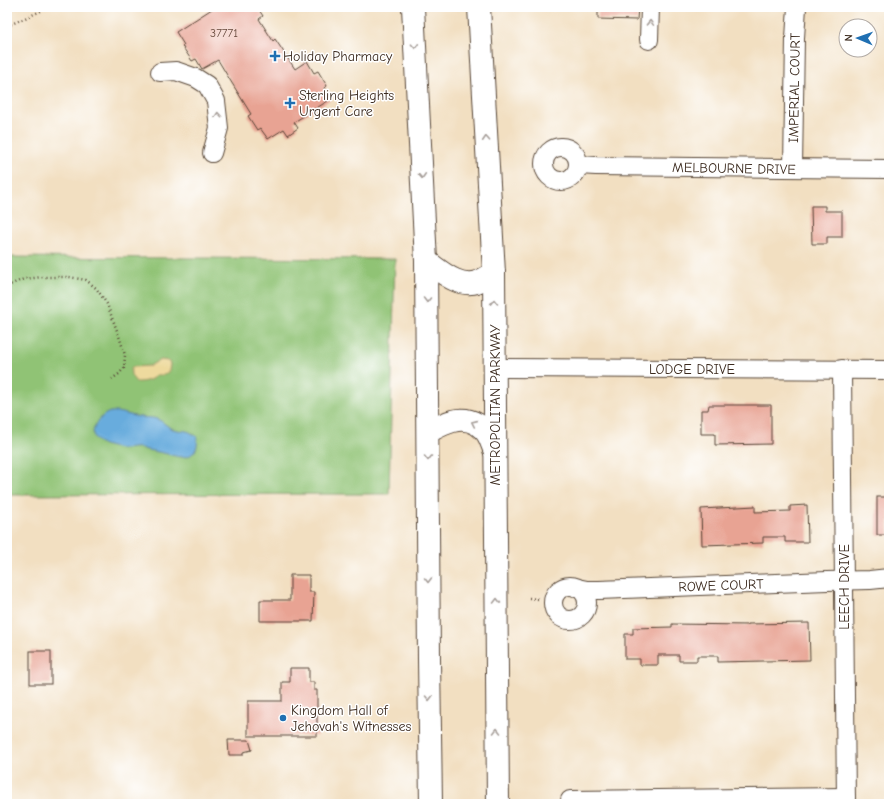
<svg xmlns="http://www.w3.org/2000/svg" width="896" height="811" viewBox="0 0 896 811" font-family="'Comic Neue',sans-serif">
	<rect width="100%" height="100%" fill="#fff"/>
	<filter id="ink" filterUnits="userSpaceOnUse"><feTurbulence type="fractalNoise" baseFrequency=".025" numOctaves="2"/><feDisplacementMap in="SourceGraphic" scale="8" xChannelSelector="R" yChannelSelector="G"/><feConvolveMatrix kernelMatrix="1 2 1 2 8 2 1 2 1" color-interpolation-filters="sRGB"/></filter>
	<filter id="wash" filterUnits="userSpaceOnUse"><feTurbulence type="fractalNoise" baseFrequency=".012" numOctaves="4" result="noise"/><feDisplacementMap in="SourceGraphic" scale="16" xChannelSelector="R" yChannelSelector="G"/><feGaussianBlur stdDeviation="0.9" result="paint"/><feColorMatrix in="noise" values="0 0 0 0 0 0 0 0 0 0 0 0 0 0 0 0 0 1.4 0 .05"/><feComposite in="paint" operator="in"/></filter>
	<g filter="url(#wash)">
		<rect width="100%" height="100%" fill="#f2dfc1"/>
		<polygon fill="#90c374" stroke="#667649" points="7,257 395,259 389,494 7,495"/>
		<path fill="#eeda9e" stroke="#94825e" d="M 161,360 L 168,361 L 170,364 L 169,371 L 164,375 L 156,375 C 151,381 143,382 136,382 C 132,377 130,375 131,369 L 133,367 L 150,366 L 156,362 Z"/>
		<path fill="#68acdd" stroke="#526b7e" d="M 110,412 C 121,411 130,416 141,417 C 146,418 152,417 157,419 C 163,421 167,427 173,429 C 183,432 187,428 197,437 C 199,448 194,457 182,457 C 176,457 169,454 163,453 C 158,452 153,451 147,450 C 146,450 142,448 141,448 C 135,447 128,449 122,449 C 109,447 85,443 96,424 C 99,419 104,414 110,412 Z"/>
		<g id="blocks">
			<g fill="#e8a393">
				<polygon points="215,7 257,7 263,16 259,19 273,41 275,39 295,69 307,61 314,73 318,71 327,86 324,88 331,99 294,122 298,128 288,135 284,129 268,139 260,128 257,130 248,116 251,114 230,80 218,60 202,69 196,59 192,61 182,46 184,45 176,32"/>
				<polygon points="598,7 638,7 637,20 598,19"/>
				<polygon points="811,206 825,206 825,211 842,211 842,237 827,237 827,244 812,244"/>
				<polygon points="709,405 771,405 771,444 715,445 715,434 701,434 701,410 708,410"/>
				<rect x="877" y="497" width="12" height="38"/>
				<polygon points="807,505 808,542 785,542 785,537 763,537 763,543 702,545 701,509 755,506 755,512 790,511 790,506"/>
				<polygon points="290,575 309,575 309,592 314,592 313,621 260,621 260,600 290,600"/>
				<polygon points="809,623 810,660 718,662 718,656 697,656 697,661 679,661 679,655 658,655 658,665 640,665 640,659 625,659 625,634 633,634 633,628 672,627 672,624 748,625 748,624"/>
				<rect x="30" y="651" width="21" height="33"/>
				<polygon points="290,668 309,668 309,682 314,682 314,690 317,690 317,736 248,736 248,701 282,701 282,682 290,682"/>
				<polygon points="228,740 249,740 252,750 243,752 243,755 229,755"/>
			</g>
		</g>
	</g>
	<g filter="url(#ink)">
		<use href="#blocks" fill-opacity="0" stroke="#564536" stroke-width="1"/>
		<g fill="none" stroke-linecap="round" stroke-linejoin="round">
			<g stroke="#564536" stroke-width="20">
				<g id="minor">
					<polyline points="649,40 650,7"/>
					<polyline points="160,72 176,71 196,78 207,85 216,101 219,128 212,153"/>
					<circle cx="561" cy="164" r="17"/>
					<polyline points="578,165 596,166 889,169"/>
					<polyline points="793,168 795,38 797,7"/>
					<polyline points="495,368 889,370"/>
					<polyline points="842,369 846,804"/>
					<circle cx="570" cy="603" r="17"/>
					<polyline points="577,588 587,590 599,590 827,581 870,580 889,578"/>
					<polyline points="570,800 846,797"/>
				</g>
			</g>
			<g stroke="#564536" stroke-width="24">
				<g id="major">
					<polyline points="413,7 426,261 429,659 431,804"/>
					<polyline points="479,7 494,273 498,804"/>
					<path d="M 426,261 C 441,271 458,288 477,282 C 483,280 488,276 494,273"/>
					<path d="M 428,432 C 443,424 460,414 477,424 C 481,427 486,431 488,435 C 491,440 493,447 495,452"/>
				</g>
			</g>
			<g stroke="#564536" stroke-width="2.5" stroke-dasharray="1 3" stroke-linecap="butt">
				<polyline points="7,26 50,7"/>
				<polyline points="7,286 24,279 43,277 69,277 86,280 96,288 107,304 119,336 125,355 124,368 119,374 112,379"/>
				<polyline points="529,598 539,599"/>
				<polyline points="530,801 540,801"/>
			</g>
			<use href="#minor" stroke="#fff" stroke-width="18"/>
			<use href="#major" stroke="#fff" stroke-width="22"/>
		</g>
		<defs><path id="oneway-chevron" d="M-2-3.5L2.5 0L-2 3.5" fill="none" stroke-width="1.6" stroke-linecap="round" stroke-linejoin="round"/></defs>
		<g stroke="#a79f9a">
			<use href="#oneway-chevron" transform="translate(650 23) rotate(-88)"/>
			<use href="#oneway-chevron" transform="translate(415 46) rotate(87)"/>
			<use href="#oneway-chevron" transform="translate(218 115) rotate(-95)"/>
			<use href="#oneway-chevron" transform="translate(486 139) rotate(-93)"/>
			<use href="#oneway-chevron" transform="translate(422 176) rotate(87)"/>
			<use href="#oneway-chevron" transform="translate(427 300) rotate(90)"/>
			<use href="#oneway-chevron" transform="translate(494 302) rotate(-91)"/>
			<use href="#oneway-chevron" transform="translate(474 423) rotate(-156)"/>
			<use href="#oneway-chevron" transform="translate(428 458) rotate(90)"/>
			<use href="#oneway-chevron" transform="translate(428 580) rotate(90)"/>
			<use href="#oneway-chevron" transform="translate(497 601) rotate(-90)"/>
			<use href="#oneway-chevron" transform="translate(429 698) rotate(89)"/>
			<use href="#oneway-chevron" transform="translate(497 731) rotate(-90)"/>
		</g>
	</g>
	<g fill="#1f6fb2" stroke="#fff" stroke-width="1.5">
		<path d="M273 50h4v4h4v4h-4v4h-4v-4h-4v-4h4z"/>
		<path d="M288 97h4v4h4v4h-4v4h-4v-4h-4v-4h4z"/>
		<circle cx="283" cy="718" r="4"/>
	</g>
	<g text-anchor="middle" stroke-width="3" stroke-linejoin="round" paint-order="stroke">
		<g font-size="12" fill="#66483b">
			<text x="224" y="37">37771</text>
		</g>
		<g font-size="14" fill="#3b2a1e" stroke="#fff" text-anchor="start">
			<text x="283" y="61">Holiday Pharmacy</text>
			<text x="299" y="100">Sterling Heights<tspan x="299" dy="16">Urgent Care</tspan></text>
			<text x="291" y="715">Kingdom Hall of<tspan x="291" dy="16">Jehovah's Witnesses</tspan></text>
		</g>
		<g font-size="14" fill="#3b2a1e" stroke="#fff">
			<text transform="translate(794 88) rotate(-89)" y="5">IMPERIAL COURT</text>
			<text transform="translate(734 168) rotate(1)" y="5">MELBOURNE DRIVE</text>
			<text x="692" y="374">LODGE DRIVE</text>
			<text transform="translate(495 405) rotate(-90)" y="5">METROPOLITAN PARKWAY</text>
			<text transform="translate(721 585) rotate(-2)" y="5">ROWE COURT</text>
			<text transform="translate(844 587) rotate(-90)" y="5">LEECH DRIVE</text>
		</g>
	</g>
	<rect width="896" height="811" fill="none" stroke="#fff" stroke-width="24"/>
	<g transform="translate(858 38) rotate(272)"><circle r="19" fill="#ffffff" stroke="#b1aaa5"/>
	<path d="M0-3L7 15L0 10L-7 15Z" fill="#1f6fb2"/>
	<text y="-6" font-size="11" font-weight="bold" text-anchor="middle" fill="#3b2a1e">N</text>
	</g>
</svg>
